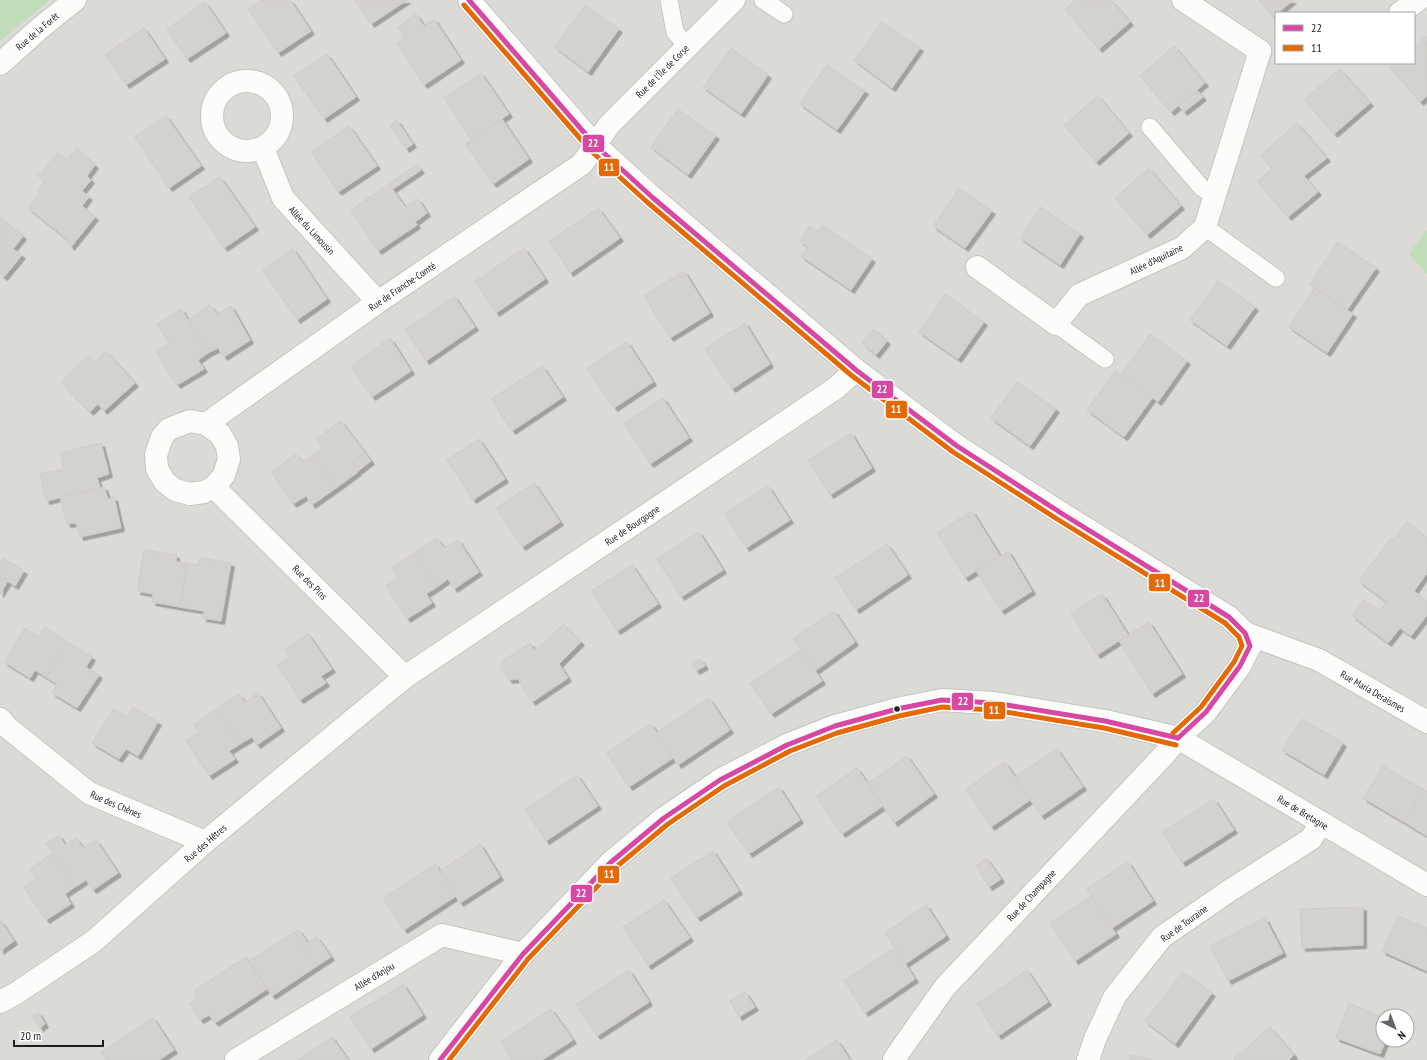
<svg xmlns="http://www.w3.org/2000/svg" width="1427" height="1060" viewBox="0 0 1427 1060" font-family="'PT Sans Narrow',sans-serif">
	<defs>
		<filter id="shadow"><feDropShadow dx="3.5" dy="3.5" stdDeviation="0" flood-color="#0004"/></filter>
	</defs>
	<rect width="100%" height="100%" fill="#ecebe5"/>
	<path fill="#dbdad7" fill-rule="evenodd" d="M 50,0 L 1427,0 L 1427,1060 L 0,1060 L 0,41 ZM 1276,13 L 1414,13 L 1414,63 L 1276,63 ZM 1383,1016 L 1407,1016 L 1407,1040 L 1383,1040 Z"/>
	<g fill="#c1dcb9">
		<polygon points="0,0 50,0 0,41"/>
		<polygon points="1427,230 1427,274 1409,254"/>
	</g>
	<g fill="#d4d2ce" stroke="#cfccc6" filter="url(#shadow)">
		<polygon points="262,0 290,0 311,31 278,53 248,9"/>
		<polygon points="355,0 407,0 371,24"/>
		<polygon points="1075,0 1111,0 1130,22 1099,49 1065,9"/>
		<polygon points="1259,0 1293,0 1273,17"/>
		<polygon points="205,2 226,33 187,59 167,29"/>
		<polygon points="585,5 619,29 588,72 555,47"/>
		<polygon points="416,14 424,26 434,19 461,60 424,85 397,44 405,38 398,27"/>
		<polygon points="882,22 920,48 892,88 854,60"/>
		<polygon points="144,28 165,59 126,85 105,54"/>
		<polygon points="1426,36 1427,96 1420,102 1390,67 1394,63 1414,63 1414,47"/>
		<polygon points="1174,46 1205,83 1171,112 1140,76"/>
		<polygon points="731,48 768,75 741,114 703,87"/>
		<polygon points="327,54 356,97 324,119 294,76"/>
		<polygon points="827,65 865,91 837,130 800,104"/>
		<polygon points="1340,69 1370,103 1334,134 1304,99"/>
		<polygon points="481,73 509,114 471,140 444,98"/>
		<polygon points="1197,90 1203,97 1184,112 1179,106"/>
		<polygon points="1098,96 1129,133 1096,162 1064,125"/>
		<polygon points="678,109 716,136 688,175 651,147"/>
		<polygon points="166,116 201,166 169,188 135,137"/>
		<polygon points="502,119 529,159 493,184 465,144"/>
		<polygon points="397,120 402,128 395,133 390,125"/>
		<polygon points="1297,123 1327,158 1304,176 1318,192 1288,217 1257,181 1272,169 1261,155"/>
		<polygon points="349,126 377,166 338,192 311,152"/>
		<polygon points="402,128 413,144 406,149 395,133"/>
		<polygon points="77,148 95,165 87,176 91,180 82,191 89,197 82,206 95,217 71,247 66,238 28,208 40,193 38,190 44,182 38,176 58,153 67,159"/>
		<polygon points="417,165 421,170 393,189 389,184"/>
		<polygon points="1149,168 1181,206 1147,235 1115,198"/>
		<polygon points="220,177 255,227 224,248 189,197"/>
		<polygon points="389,184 405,207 418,199 427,213 415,222 417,225 378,251 351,210"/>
		<polygon points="959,188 992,211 965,248 933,226"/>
		<polygon points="1041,207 1080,234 1060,265 1020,238"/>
		<polygon points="598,208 620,238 570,273 549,241"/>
		<polygon points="0,217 23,236 13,249 22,255 4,277 0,274"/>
		<polygon points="823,225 872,259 851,290 801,256 808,247 800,241 810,226 818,232"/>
		<polygon points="1338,242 1376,268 1347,310 1310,284"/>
		<polygon points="524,248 545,279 496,313 475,282"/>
		<polygon points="293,249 327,299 297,320 263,270"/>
		<polygon points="684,271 710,313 670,338 644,296"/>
		<polygon points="1218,281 1255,307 1227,346 1190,320"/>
		<polygon points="1315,288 1353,314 1327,353 1289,327"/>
		<polygon points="945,294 984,322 958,359 919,332"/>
		<polygon points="454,296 475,327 426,361 405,330"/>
		<polygon points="210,305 217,314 231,306 250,340 224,357 218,348 208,353 188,320"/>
		<polygon points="181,309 208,353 198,360 204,369 177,385 156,352 169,343 157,324"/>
		<polygon points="745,323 770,364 732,389 705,349"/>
		<polygon points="874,329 887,341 876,355 862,343"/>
		<polygon points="1150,334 1187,361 1158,402 1121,375"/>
		<polygon points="390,338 411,371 372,397 351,366"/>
		<polygon points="627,342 653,382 614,408 587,368"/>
		<polygon points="106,351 135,383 104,411 98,404 90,412 61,382 88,356 95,362"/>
		<polygon points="542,366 563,397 512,431 491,399"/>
		<polygon points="1115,371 1153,397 1124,437 1087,410"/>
		<polygon points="1017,382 1056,409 1030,446 991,418"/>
		<polygon points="663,398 689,438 650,464 624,423"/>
		<polygon points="341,421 365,453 352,463 358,472 336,488 313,455 323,448 316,439"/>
		<polygon points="851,433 872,468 830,495 808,460"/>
		<polygon points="479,439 505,479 473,500 447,460"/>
		<polygon points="101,443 109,474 97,478 100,488 46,501 40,474 64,469 60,453"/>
		<polygon points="365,453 371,461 358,471 352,463"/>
		<polygon points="296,454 303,462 313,455 336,488 312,505 306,496 293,504 271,472"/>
		<polygon points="534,483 560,522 522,547 496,508"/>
		<polygon points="768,486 790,520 746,548 724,514"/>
		<polygon points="104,487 108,499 114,497 121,528 80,537 76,523 67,524 60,497"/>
		<polygon points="972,511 1000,556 965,578 937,533"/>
		<polygon points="1407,522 1427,537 1427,573 1414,591 1427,601 1427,615 1411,636 1400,628 1388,643 1352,616 1364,600 1379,611 1387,602 1359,581 1391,538 1393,540"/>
		<polygon points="699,532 723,570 681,597 657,559"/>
		<polygon points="437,538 444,548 458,540 479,572 454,589 448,579 437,587 414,553"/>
		<polygon points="887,544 908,575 856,610 835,578"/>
		<polygon points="144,550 176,555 176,562 187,563 180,607 152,602 153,594 137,591"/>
		<polygon points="1008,551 1032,591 1001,611 976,571"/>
		<polygon points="414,553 437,587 426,594 432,603 407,619 386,586 398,578 392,568"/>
		<polygon points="3,558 24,571 15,586 0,576 0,563"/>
		<polygon points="200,558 231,563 221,621 203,618 204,611 180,607 187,563 198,565"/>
		<polygon points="632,565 658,604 617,631 591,591"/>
		<polygon points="0,576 8,581 0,594"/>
		<polygon points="1102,594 1128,635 1097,655 1071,613"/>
		<polygon points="834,611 855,642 815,671 793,638"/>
		<polygon points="1149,622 1182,674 1152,694 1119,641"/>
		<polygon points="563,624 581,642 559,664 568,678 532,702 518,679 509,680 500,667 505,659 530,643 534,650 545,643"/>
		<polygon points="45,627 68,642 46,677 35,670 30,678 4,662 25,628 38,637"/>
		<polygon points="308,634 332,669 321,676 326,683 300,700 277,665 289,657 284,650"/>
		<polygon points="68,642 92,657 86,667 99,675 77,708 52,693 57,684 46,677"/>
		<polygon points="801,650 822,681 771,714 750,683"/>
		<polygon points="700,659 705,666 696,671 692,665"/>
		<polygon points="258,693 281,728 257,745 252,737 240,744 216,709 239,694 245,702"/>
		<polygon points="709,698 730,730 678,765 656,733"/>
		<polygon points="133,707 158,722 138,756 126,749 119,759 92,743 114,709 127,717"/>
		<polygon points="216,709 240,744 229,751 235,759 209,776 186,741 199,732 194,725"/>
		<polygon points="1302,719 1343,743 1324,775 1282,750"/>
		<polygon points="651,724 673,758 629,787 607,753"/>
		<polygon points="1057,749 1083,787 1041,816 1015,777"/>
		<polygon points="907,756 934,794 894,823 868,783"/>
		<polygon points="1005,762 1030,800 991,827 966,789"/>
		<polygon points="1383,766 1423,789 1404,822 1363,798"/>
		<polygon points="857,768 883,806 842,834 816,796"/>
		<polygon points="577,775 598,806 546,841 525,810"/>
		<polygon points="779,787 800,820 749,854 727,822"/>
		<polygon points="1423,789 1427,792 1427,836 1404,822"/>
		<polygon points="1214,799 1234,830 1182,863 1162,832"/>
		<polygon points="59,835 65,845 76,838 83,848 96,840 118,873 93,890 86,880 75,887 46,843"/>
		<polygon points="480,844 500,877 460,903 440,871"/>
		<polygon points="713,851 739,891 697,918 671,878"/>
		<polygon points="53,853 75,887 65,894 71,904 46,920 24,887 36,878 30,869"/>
		<polygon points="986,858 1001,879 989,887 976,866"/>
		<polygon points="1128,862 1153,901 1112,928 1087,889"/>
		<polygon points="435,864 456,896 404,930 383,898"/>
		<polygon points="1091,896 1116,934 1075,961 1050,923"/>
		<polygon points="664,900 690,938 648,966 623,927"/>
		<polygon points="926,905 946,936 905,964 885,933"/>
		<polygon points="1363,907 1363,945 1302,948 1300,909"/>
		<polygon points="1398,916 1427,928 1427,971 1382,951"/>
		<polygon points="1265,918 1283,953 1228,981 1210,946"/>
		<polygon points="0,920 14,941 0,951"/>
		<polygon points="298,929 308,943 317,937 331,957 317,966 295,932"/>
		<polygon points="295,932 317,966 272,996 249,961"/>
		<polygon points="895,948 915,979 865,1013 844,980"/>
		<polygon points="246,957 267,989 215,1023 209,1015 200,1020 190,1004 198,998 194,991"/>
		<polygon points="629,970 649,1002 597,1036 576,1004"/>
		<polygon points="1027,970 1048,1002 998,1036 977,1004"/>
		<polygon points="1183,972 1212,993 1175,1044 1145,1021"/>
		<polygon points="403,984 423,1015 371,1049 350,1017"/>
		<polygon points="745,992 755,1007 739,1017 730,1001"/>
		<polygon points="1349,1003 1383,1017 1383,1040 1386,1040 1380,1054 1336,1038"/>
		<polygon points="551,1009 573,1040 542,1060 512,1060 501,1042"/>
		<polygon points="38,1012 45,1024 40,1028 32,1016"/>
		<polygon points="153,1018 174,1050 159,1060 106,1060 101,1052"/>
		<polygon points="1270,1027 1294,1055 1289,1060 1235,1060 1234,1059"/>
		<polygon points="332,1037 348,1060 298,1060"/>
		<polygon points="837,1040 850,1060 805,1060"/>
		<polygon points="1130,1055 1152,1060 1129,1060"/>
	</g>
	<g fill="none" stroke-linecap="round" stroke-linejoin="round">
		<g stroke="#c4c4c1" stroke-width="19">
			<g id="service">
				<polyline points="669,0 675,32 687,46"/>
				<polyline points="763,0 784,14"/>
				<polyline points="1150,127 1201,187 1215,196"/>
				<polyline points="1205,227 1276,278"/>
				<polyline points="1056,324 1105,359"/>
			</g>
		</g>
		<g stroke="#c4c4c1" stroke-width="24">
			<g id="minor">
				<polyline points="469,0 595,145 652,197 856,370 957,446 1061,513 1229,617 1245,633 1250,646 1240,666 1206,712 1178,738 1164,755 945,987 899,1052 894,1060"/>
				<polyline points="1183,0 1260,51"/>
				<polyline points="1400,13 1418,0"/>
				<polyline points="0,64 39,29 75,0"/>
				<circle cx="247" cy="116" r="35"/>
				<polyline points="263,148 283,198 378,302"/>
				<polyline points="977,267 1056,324 1079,295 1182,248 1205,227 1260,51"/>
				<polyline points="206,424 220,434 227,446 229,459 224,475 214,487 204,492 190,494 175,490 165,482 157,469 156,455 162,437 169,429 190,421 206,424 378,302 582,164 609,125 734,0"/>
				<polyline points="214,487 405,677"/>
				<polyline points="1245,633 1319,660 1427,722"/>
				<polyline points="0,719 7,727 89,793 205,842"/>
				<polyline points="0,1002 15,994 94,941 205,842 405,677 836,388 856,370"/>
				<polyline points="236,1060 442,935 523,954"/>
				<polyline points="440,1060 523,954 610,863 664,818 720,780 787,745 835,726 897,709 942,700 994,703 1105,721 1178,738 1427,885"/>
				<polyline points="1088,1060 1095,1039 1115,996 1162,937 1229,891 1311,839 1321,823"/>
			</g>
		</g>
		<use href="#service" stroke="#fcfcfb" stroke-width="17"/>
		<use href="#minor" stroke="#fcfcfb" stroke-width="22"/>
		<g stroke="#fff" stroke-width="8">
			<g id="bus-1">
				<polyline points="469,0 595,145 652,197 856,370 957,446 1061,513 1229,617 1245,633 1250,646 1240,666 1206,712 1178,738"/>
				<polyline points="440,1060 523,954 610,863 664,818 720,780 787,745 835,726 897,709 942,700 994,703 1105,721 1178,738"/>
			</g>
		</g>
		<g stroke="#fff" stroke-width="8">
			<g id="bus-2">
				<polyline points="464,5 590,150 647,202 851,375 953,452 1057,519 1225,623 1239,637 1242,646 1234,662 1201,707 1173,733"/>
				<polyline points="449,1060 528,959 615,868 668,824 724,786 790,751 837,733 899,716 942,707 993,710 1104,728 1176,745"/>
			</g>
		</g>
		<use href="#bus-1" stroke="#d748a3" stroke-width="5"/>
		<use href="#bus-2" stroke="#e46907" stroke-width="5"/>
	</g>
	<circle fill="#1d1d1d" stroke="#fff" stroke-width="1.5" cx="897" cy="709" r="3.5"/>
	<g text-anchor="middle" stroke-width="3" stroke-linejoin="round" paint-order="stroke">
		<g font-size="10" fill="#1d1d1d" stroke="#fff">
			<text transform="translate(37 31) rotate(-40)" y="4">Rue de la Forêt</text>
			<text transform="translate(662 71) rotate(-45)" y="4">Rue de l'Île de Corse</text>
			<text transform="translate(312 230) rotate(47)" y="4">Allée du Limousin</text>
			<text transform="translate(1156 259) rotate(-26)" y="4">Allée d'Aquitaine</text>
			<text transform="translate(402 286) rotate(-34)" y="4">Rue de Franche-Comté</text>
			<text transform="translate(632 525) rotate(-34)" y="4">Rue de Bourgogne</text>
			<text transform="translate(310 582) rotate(45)" y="4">Rue des Pins</text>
			<text transform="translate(1373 691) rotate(30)" y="4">Rue Maria Deraismes</text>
			<text transform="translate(116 804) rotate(23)" y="4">Rue des Chênes</text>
			<text transform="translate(1303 812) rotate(31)" y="4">Rue de Bretagne</text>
			<text transform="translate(205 843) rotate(-41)" y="4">Rue des Hêtres</text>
			<text transform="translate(1031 895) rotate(-47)" y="4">Rue de Champagne</text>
			<text transform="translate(1184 923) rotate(-36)" y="4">Rue de Touraine</text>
			<text transform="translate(374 976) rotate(-31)" y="4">Allée d'Anjou</text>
		</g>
	</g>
	<g stroke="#fff" stroke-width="1.5">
		<rect x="582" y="134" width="23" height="19" rx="4" fill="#d748a3"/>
		<rect x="598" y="158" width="22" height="19" rx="4" fill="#e46907"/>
		<rect x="871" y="380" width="23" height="19" rx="4" fill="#d748a3"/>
		<rect x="885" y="400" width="23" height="19" rx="4" fill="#e46907"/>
		<rect x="1148" y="573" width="23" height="19" rx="4" fill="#e46907"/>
		<rect x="1187" y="589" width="23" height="19" rx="4" fill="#d748a3"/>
		<rect x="951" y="692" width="23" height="19" rx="4" fill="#d748a3"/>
		<rect x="983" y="701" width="23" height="19" rx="4" fill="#e46907"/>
		<rect x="597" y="865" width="23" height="19" rx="4" fill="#e46907"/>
		<rect x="570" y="884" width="23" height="19" rx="4" fill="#d748a3"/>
	</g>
	<g font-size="11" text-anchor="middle" font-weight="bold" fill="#fff">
		<text x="593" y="147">22</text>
		<text x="609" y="171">11</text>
		<text x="882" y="393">22</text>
		<text x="896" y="413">11</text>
		<text x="1160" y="587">11</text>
		<text x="1199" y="602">22</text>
		<text x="963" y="705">22</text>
		<text x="994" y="714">11</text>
		<text x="609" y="878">11</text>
		<text x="581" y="897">22</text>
	</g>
	<rect x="1275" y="12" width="140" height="52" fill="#ffffff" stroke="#a5a5a5"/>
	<rect x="1283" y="25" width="20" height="6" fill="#d748a3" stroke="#a5a5a5"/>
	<text x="1311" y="32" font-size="12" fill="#1d1d1d">22</text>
	<rect x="1283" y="45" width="20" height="6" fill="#e46907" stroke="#a5a5a5"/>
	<text x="1311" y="52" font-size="12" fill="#1d1d1d">11</text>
	<g transform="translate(1395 1028) rotate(138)"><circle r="19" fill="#ffffff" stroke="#a5a5a5"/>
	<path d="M0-3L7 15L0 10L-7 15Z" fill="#656563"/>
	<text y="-6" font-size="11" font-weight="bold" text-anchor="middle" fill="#1d1d1d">N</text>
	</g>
	<path d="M14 1040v6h89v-6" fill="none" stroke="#1d1d1d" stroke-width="2"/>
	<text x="20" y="1040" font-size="12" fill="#1d1d1d" stroke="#ffffff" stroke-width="3" paint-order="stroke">20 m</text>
</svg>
